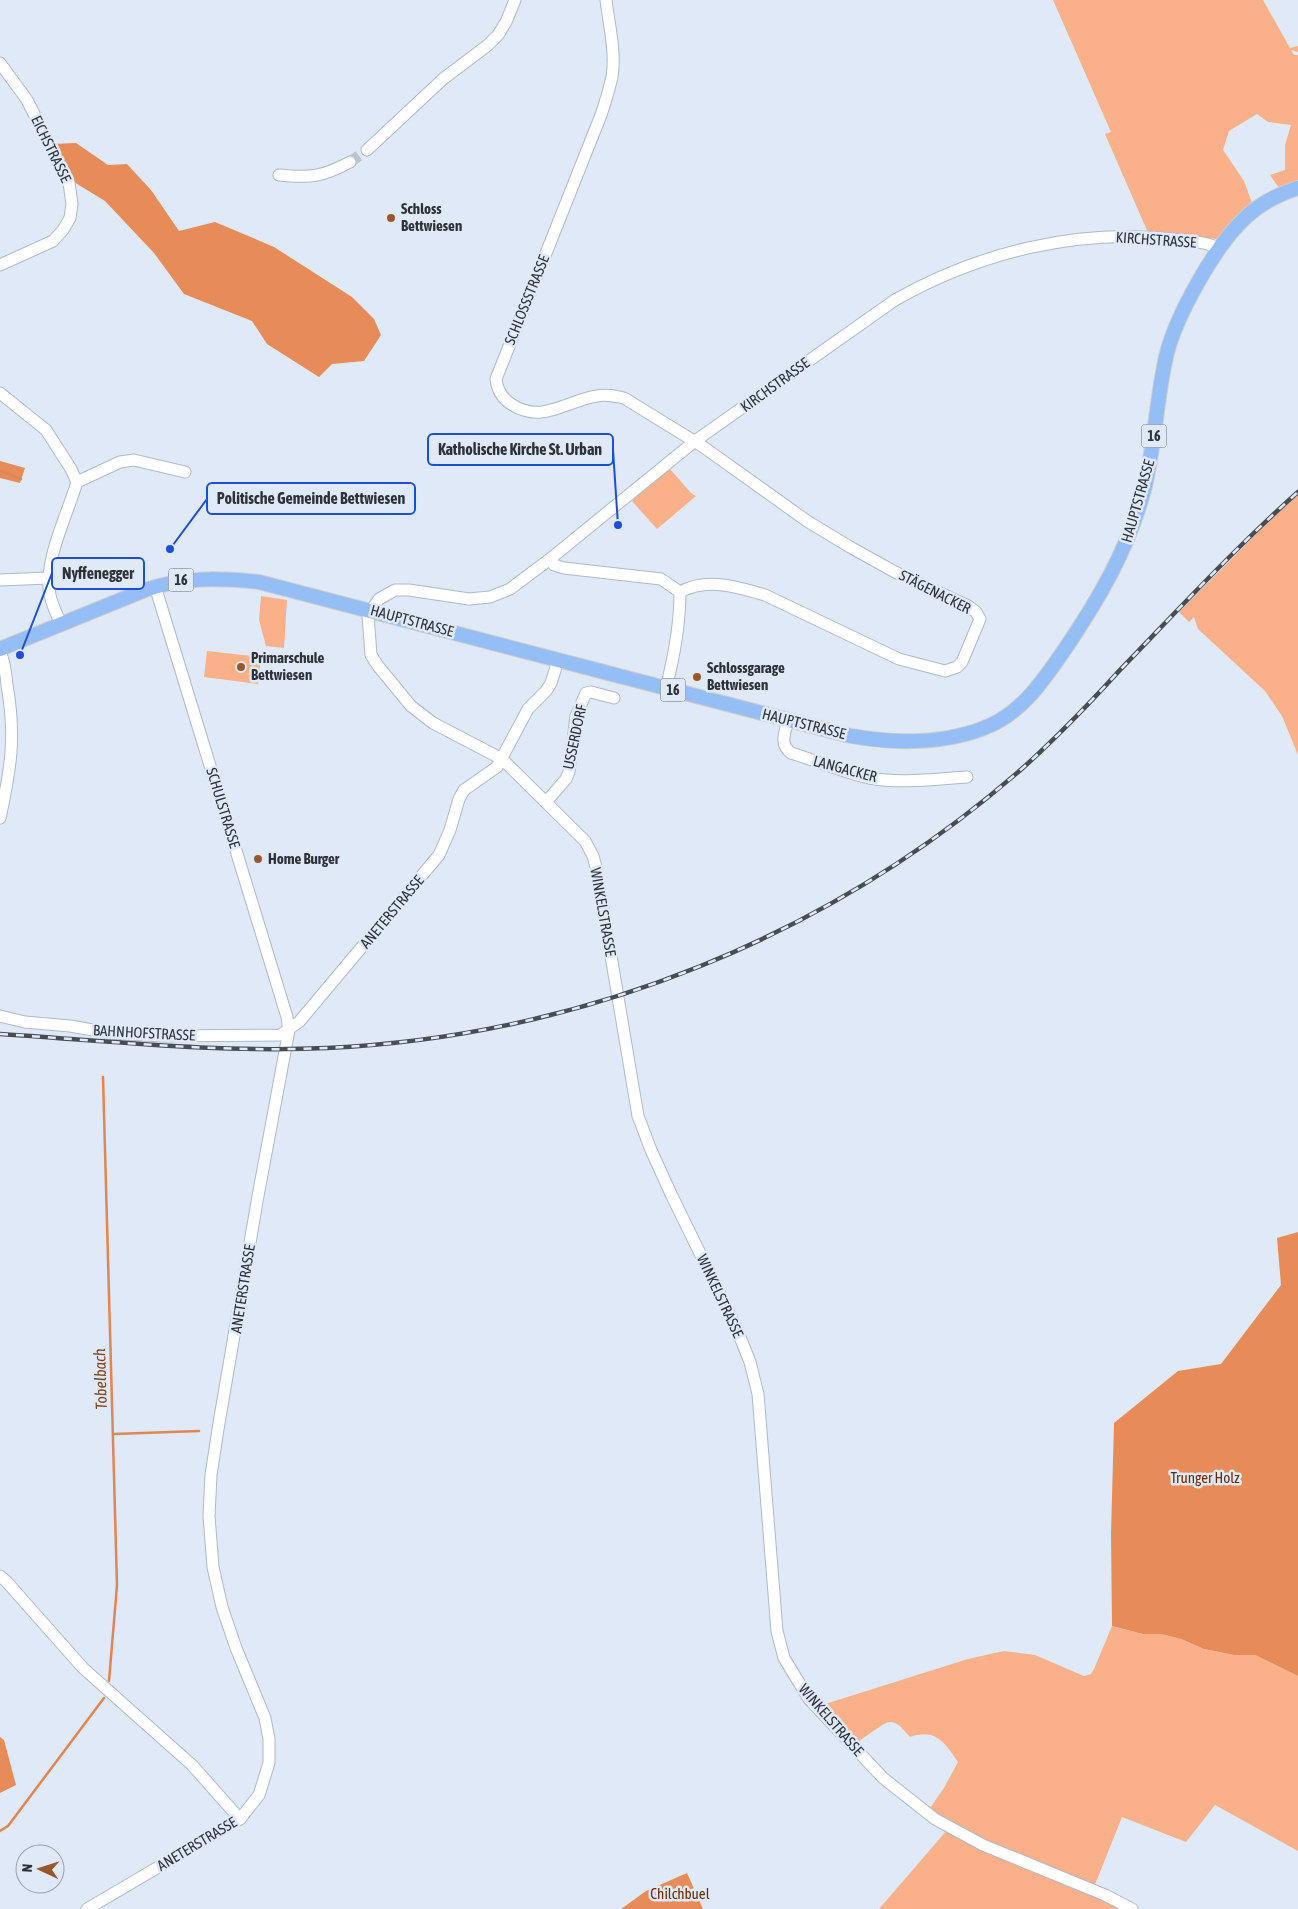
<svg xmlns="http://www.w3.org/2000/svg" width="1298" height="1909" viewBox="0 0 1298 1909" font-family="'Asap Condensed',sans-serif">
	<rect width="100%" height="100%" fill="#dfe9f8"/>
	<g fill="#fab18a">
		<polygon points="1053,0 1263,0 1290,48 1298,46 1298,52 1291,50 1294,55 1298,55 1298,184 1279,188 1270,175 1285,170 1285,145 1291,125 1268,122 1257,114 1229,131 1223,150 1244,181 1252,203 1220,239 1149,235 1105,134 1111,132"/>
		<polygon points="670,469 691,493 696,496 657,529 632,501 634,499 633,497"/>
		<polygon points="1298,495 1298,755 1282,716 1265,691 1198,629 1194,617 1189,622 1179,612 1271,519"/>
		<polygon points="261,596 287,600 284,648 266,646 259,620"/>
		<polygon points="207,651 261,657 258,684 204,677"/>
		<path d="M 1112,1626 L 1143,1634 L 1161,1634 L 1181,1639 L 1204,1649 L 1234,1655 L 1255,1655 L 1298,1676 L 1298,1851 L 1215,1805 L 1186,1842 L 1122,1817 L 1094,1887 L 1005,1851 L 928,1811 L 944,1788 L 958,1762 C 945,1743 936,1728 910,1737 C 898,1724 894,1716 878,1728 C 870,1733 863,1738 855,1744 L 822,1705 L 968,1659 L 1004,1651 L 1035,1655 L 1084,1676 L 1091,1674 L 1094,1669 Z"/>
		<polygon points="948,1829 1127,1909 879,1909"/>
	</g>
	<g fill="#e78c58">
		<polygon points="76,143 108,165 127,164 151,190 179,231 215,222 274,247 352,297 374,319 381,335 364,361 332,364 319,377 267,344 252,321 184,294 154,253 105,201 69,179 52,144"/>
		<polygon points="0,461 25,468 20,483 0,478"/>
		<polygon points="1298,1232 1298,1676 1255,1655 1234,1655 1204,1649 1181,1639 1161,1634 1143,1634 1112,1626 1111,1534 1114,1423 1178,1371 1221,1364 1281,1285 1277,1238"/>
		<polygon points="0,1737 4,1740 16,1785 0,1793"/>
		<polygon points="687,1873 703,1909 621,1909 646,1891"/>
	</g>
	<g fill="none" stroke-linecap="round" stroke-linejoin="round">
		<g stroke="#e08652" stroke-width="2.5">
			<polyline points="0,471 21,479"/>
			<polyline points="103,1077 117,1585 109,1681"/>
			<polyline points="114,1434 199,1431"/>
			<polyline points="0,1831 8,1826 104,1698"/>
		</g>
		<polyline stroke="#bcc4d2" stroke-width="11" stroke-dasharray="11 5.5" stroke-linecap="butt" points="350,162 367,150"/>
		<g stroke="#afb9c8" stroke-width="13">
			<g id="minor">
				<path d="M 606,0 C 609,25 616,52 612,77 C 609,90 605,103 601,115 L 496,379 C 497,389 502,398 511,404 C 542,425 567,400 597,396 C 606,394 615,396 624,398 L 702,446 L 807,521 L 850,547 L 895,572 L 968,606 L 976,612 L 980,619 L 962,662 L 957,667 L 945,671 L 899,659 L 765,595 C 738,587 707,577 680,592"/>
				<polyline points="0,63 27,100 69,183 72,204 70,218 63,230 53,241 0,265"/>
				<polyline points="367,150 443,79 488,45 498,35 506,22 515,0"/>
				<path d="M 279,175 C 311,178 322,177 350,162"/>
				<path d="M 0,393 L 46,430 L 71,469 L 77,482 C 68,513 43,562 50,595 C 52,605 57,615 61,624"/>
				<polyline points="77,482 120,462 134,460 185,472"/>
				<path d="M 550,559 L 554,565 L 564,568 L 661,579 L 680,592 C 680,625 674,657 666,688"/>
				<polyline points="0,580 48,578"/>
				<path d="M 0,652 C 5,662 6,674 7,685 C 16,736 11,768 0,818"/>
				<path d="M 788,720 C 785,733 779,744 791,753 C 817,761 843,772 869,778 C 901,784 935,779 967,777"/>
				<polyline points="546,802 566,779 569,772 576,716 586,693 591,692 614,698"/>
				<polyline points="0,1016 25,1022 70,1026 110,1033 162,1036 280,1035 299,1022 439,855 450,830 459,799 464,790 497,767 528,709 546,691 551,683 558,661"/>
				<polyline points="0,1576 6,1581 83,1668 192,1765 240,1819"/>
				<polyline points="87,1909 240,1819 259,1795 269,1763 269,1739 265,1718 236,1648 222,1607 213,1567 209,1516 211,1475 219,1423 258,1196 289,1030 287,1017 155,586"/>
				<path d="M 1132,1909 L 1105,1895 L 983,1845 L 935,1819 L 883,1778 L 809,1699 L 784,1658 L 777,1631 L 758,1394 L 750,1362 L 736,1327 L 671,1194 L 651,1150 L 638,1116 L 596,867 L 593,856 L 585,841 L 502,759 L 433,723 L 411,706 L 378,666 L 371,655 L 368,615 L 379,599 L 395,590 L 409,590 L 469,599 L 490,597 L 510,589 L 550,559 L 695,441 L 895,300 C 978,253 1077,228 1172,239 C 1187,241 1205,241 1220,249"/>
			</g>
		</g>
		<g stroke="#cdcecf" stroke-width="16">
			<path id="major" d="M 0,649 L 145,590 C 183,577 219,578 259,582 L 846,735 C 893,744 947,745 991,725 C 1024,710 1045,678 1065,649 C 1099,599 1128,549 1144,490 C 1155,446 1156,401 1166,357 C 1175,317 1216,244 1246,217 C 1261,203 1279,194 1298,188"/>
		</g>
		<use href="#minor" stroke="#fff" stroke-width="11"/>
		<use href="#major" stroke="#95bdf6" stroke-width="14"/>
		<g stroke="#484d54" stroke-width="4.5">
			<path id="rail" d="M 0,1034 C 109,1041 218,1053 327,1048 C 584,1036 832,936 1025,766 C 1058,736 1089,704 1119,671 C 1178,610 1235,548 1298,492"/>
		</g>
		<use href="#rail" stroke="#dfe9f8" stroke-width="2.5" stroke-dasharray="8" stroke-linecap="butt"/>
	</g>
	<g fill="#9b552b" stroke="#dfe9f8" stroke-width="2">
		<circle cx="391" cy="218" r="5"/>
		<circle cx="241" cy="667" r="5"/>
		<circle cx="697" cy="677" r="5"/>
		<circle cx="258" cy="859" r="5"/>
	</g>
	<g text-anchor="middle" stroke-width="5" stroke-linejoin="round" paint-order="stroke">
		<g fill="#dfe9f8" stroke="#636972" stroke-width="1">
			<rect x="1141.5" y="424.5" width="25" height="23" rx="4"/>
			<rect x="168.5" y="568.5" width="25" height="23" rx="4"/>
			<rect x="660.5" y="678.5" width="25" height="23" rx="4"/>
		</g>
		<g font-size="14" font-weight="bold" fill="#2e3238">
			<text x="1154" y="441">16</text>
			<text x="181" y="585">16</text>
			<text x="673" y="695">16</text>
		</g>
		<g font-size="15" fill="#2e3238" stroke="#dfe9f8">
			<text transform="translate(51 149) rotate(64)" y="5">EICHSTRASSE</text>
			<text transform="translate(1156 240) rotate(4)" y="5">KIRCHSTRASSE</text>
			<text transform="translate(527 300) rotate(-68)" y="5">SCHLOSSSTRASSE</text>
			<text transform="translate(775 385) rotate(-36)" y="5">KIRCHSTRASSE</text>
			<text transform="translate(1138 501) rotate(-74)" y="5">HAUPTSTRASSE</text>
			<text transform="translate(935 592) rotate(27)" y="5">STÄGENACKER</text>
			<text transform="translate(412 621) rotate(15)" y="5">HAUPTSTRASSE</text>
			<text transform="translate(804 724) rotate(14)" y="5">HAUPTSTRASSE</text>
			<text transform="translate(575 737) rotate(-78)" y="5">USSERDORF</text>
			<text transform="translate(845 769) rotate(15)" y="5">LANGACKER</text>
			<text transform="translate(223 808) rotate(73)" y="5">SCHULSTRASSE</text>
			<text transform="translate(392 912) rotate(-50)" y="5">ANETERSTRASSE</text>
			<text transform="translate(603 912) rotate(80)" y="5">WINKELSTRASSE</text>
			<text transform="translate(144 1033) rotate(3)" y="5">BAHNHOFSTRASSE</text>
			<text transform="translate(243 1289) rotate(-81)" y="5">ANETERSTRASSE</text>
			<text transform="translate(720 1296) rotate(65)" y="5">WINKELSTRASSE</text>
			<text transform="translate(831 1720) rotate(49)" y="5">WINKELSTRASSE</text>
			<text transform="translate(197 1844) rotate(-31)" y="5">ANETERSTRASSE</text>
		</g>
		<g font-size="15" font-weight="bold" fill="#2e3238" stroke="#dfe9f8" text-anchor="start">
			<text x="401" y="214">Schloss<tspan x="401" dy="17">Bettwiesen</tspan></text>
			<text x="251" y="663">Primarschule<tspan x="251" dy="17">Bettwiesen</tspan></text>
			<text x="707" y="673">Schlossgarage<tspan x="707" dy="17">Bettwiesen</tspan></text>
			<text x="268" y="864">Home Burger</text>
		</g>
		<g font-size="15" fill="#652b02" stroke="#dfe9f8">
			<text x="1205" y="1483">Trunger Holz</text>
			<text x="680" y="1899">Chilchbuel</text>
		</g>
		<g font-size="16" font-style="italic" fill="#7e421e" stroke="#dfe9f8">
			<text transform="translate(100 1379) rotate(-92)" y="6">Tobelbach</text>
		</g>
	</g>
	<path fill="none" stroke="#1d4ed8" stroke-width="2" d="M618 525L613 450M170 549L207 499M20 655L52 573"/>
	<g fill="#1d4ed8" stroke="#dfe9f8" stroke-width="2">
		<circle cx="618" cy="525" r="5"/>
		<circle cx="170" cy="549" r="5"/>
		<circle cx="20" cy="655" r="5"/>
	</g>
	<g fill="#dfe9f8" stroke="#1d4ed8" stroke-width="2">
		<rect x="428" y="434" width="185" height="31" rx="5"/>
		<rect x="207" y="483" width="208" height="31" rx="5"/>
		<rect x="52" y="558" width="92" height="31" rx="5"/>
	</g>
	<g font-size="16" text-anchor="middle" font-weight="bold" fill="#2e3238">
		<text x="520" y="455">Katholische Kirche St. Urban</text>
		<text x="311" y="504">Politische Gemeinde Bettwiesen</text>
		<text x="98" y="579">Nyffenegger</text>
	</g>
	<g transform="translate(40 1869) rotate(274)"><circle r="24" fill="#dfe9f8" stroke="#98a0ab"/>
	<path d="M0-4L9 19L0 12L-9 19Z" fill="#9b552b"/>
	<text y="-8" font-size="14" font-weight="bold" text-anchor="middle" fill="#2e3238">N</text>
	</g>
</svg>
